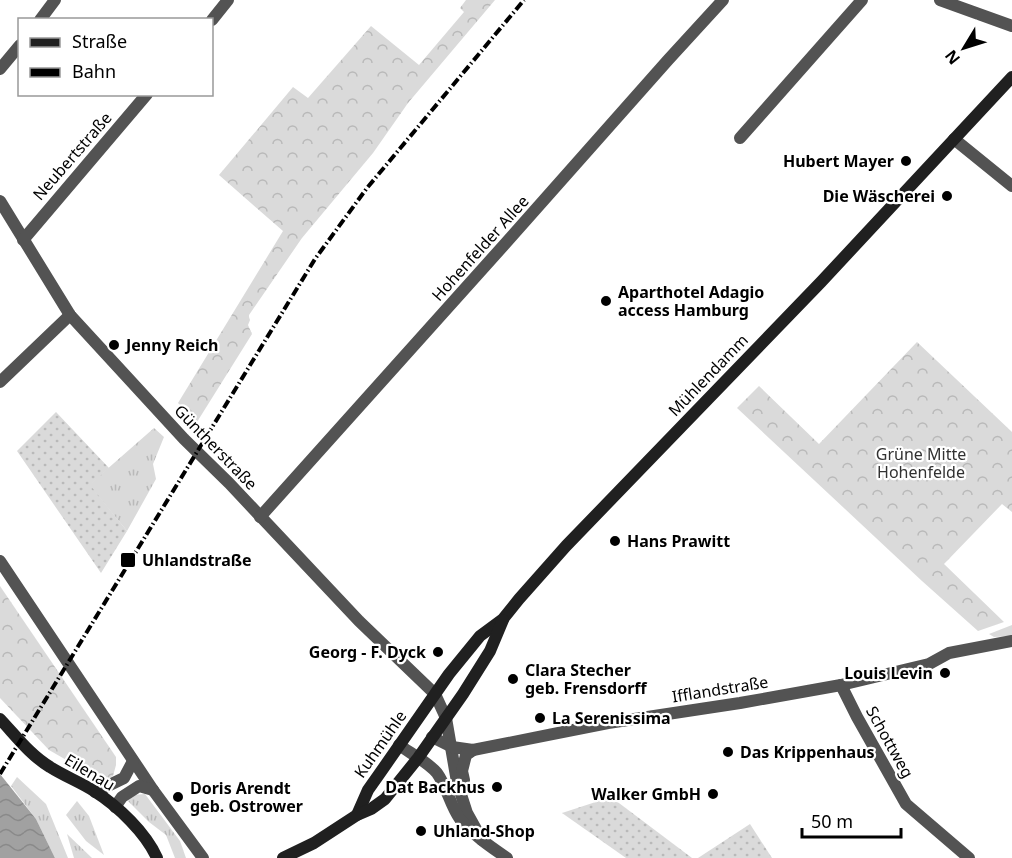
<svg xmlns="http://www.w3.org/2000/svg" width="1012" height="858" viewBox="0 0 1012 858" font-family="'Noto Sans',sans-serif">
	<defs>
		<pattern id="grass-tufts" width="24" height="20" patternUnits="userSpaceOnUse" patternTransform="scale(1.5)"><rect width="24" height="20" fill="#dadada"/><path d="M3 7l-1-3M5 7V3M7 7l1-3M15 17l-1-3M17 17v-4M19 17l1-3" fill="none" stroke="#b9b9b9"/></pattern>
		<pattern id="forest-crowns" width="20" height="18" patternUnits="userSpaceOnUse" patternTransform="scale(1.5)"><rect width="20" height="18" fill="#dadada"/><path d="M2 6a3 3 0 1 1 6 0M12 15a3 3 0 1 1 6 0" fill="none" stroke="#b9b9b9"/></pattern>
		<pattern id="garden-dots" width="8" height="8" patternUnits="userSpaceOnUse" patternTransform="scale(1.5)"><rect width="8" height="8" fill="#dadada"/><path d="M2 2h.1M6 6h.1" fill="none" stroke="#b9b9b9" stroke-width="1.8" stroke-linecap="round"/></pattern>
		<pattern id="water-waves" width="16" height="10" patternUnits="userSpaceOnUse" patternTransform="scale(1.5)"><rect width="16" height="10" fill="#a1a1a1"/><path d="M0 5q4-4 8 0t8 0" fill="none" stroke="#898989"/></pattern>
	</defs>
	<rect width="100%" height="100%" fill="#fff"/>
	<g fill="url(#grass-tufts)">
		<polygon points="154,428 164,437 153,464 156,479 127,531 89,485"/>
		<polygon points="1012,625 1012,636 994,637 989,634"/>
		<polygon points="17,777 46,804 68,858 55,858 36,819 11,786"/>
		<polygon points="145,794 180,841 186,858 175,858 166,835 149,822 128,801 132,795"/>
		<polygon points="77,801 89,816 104,855 86,841 66,815"/>
		<polygon points="67,834 92,858 74,858"/>
	</g>
	<g fill="url(#forest-crowns)">
		<polygon points="466,0 495,0 408,103 373,153 302,238 249,315 249,317 250,320 248,325 252,334 197,422 178,403 283,231 219,175 293,87 308,98 371,26 419,65 464,12 460,8"/>
		<polygon points="917,342 1012,432 1012,512 1002,504 944,564 1004,622 978,631 922,581 737,408 759,386 819,444"/>
		<polygon points="0,586 116,757 116,765 113,776 103,781 49,750 0,698"/>
	</g>
	<g fill="url(#garden-dots)">
		<polygon points="56,412 109,468 90,485 127,531 101,573 17,451"/>
		<polygon points="611,797 692,858 626,858 562,813"/>
		<polygon points="750,824 772,858 698,858"/>
	</g>
	<polygon fill="url(#water-waves)" points="0,774 36,819 55,858 0,858"/>
	<g fill="none" stroke-linecap="round" stroke-linejoin="round">
		<g stroke="#535353" stroke-width="12">
			<polyline points="940,0 1012,26"/>
			<polyline points="40,20 55,0"/>
			<polyline points="212,20 228,0"/>
			<polyline points="0,69 20,45"/>
			<polyline points="740,138 862,0"/>
			<polyline points="954,139 1012,186"/>
			<polyline points="0,201 70,315 184,439 229,483 359,621 435,694 446,718 457,782 467,813 482,840"/>
			<polyline points="23,240 147,94"/>
			<polyline points="0,382 70,315"/>
			<polyline points="260,517 504,245 668,60 723,0"/>
			<polyline points="0,561 153,790 203,858"/>
			<polyline points="841,685 857,717 906,804 969,858"/>
			<polyline points="432,737 452,747 473,750 608,723 740,703 841,685 929,664 949,653 1012,641"/>
			<path d="M 399,745 C 410,753 429,763 437,773 C 447,787 450,805 460,819 C 473,835 491,847 507,858"/>
			<polyline points="464,780 462,771 466,755 473,750"/>
			<polyline points="95,792 124,778 133,761"/>
			<polyline points="115,807 122,797 139,786 153,790"/>
		</g>
		<g stroke="#202020" stroke-width="12">
			<path d="M 0,719 C 16,736 30,755 50,767 C 64,776 80,782 94,791 C 118,806 146,833 157,858"/>
			<polyline points="357,815 368,790 380,773 449,674 480,636 503,619 519,599 566,546 821,282 1012,77"/>
			<polyline points="283,858 314,843 357,815 371,809 385,799 418,758 463,694 490,651 503,620"/>
		</g>
		<polyline stroke="#000" stroke-width="4" stroke-dasharray="9 3 1.5 3" stroke-linecap="butt" points="0,774 315,259 367,188 524,0"/>
	</g>
	<g fill="#000" stroke="#fff" stroke-width="2">
		<circle cx="906" cy="161" r="6"/>
		<circle cx="947" cy="196" r="6"/>
		<circle cx="606" cy="301" r="6"/>
		<circle cx="114" cy="345" r="6"/>
		<circle cx="615" cy="541" r="6"/>
		<rect x="120" y="552" width="16" height="16" rx="3"/>
		<circle cx="438" cy="652" r="6"/>
		<circle cx="945" cy="673" r="6"/>
		<circle cx="513" cy="679" r="6"/>
		<circle cx="540" cy="718" r="6"/>
		<circle cx="728" cy="752" r="6"/>
		<circle cx="497" cy="787" r="6"/>
		<circle cx="713" cy="794" r="6"/>
		<circle cx="178" cy="797" r="6"/>
		<circle cx="421" cy="831" r="6"/>
	</g>
	<g text-anchor="middle" stroke-width="4.5" stroke-linejoin="round" paint-order="stroke">
		<g font-size="16" fill="#000" stroke="#fff">
			<text transform="translate(72 156) rotate(-49)" y="6">Neubertstraße</text>
			<text transform="translate(480 248) rotate(-48)" y="6">Hohenfelder Allee</text>
			<text transform="translate(708 375) rotate(-46)" y="6">Mühlendamm</text>
			<text transform="translate(216 447) rotate(46)" y="6">Güntherstraße</text>
			<text transform="translate(720 689) rotate(-9)" y="6">Ifflandstraße</text>
			<text transform="translate(890 742) rotate(61)" y="6">Schottweg</text>
			<text transform="translate(380 744) rotate(-55)" y="6">Kuhmühle</text>
			<text transform="translate(90 772) rotate(31)" y="6">Eilenau</text>
		</g>
		<g font-size="16" font-weight="bold" fill="#000" stroke="#fff" text-anchor="start">
			<text x="894" y="167" text-anchor="end">Hubert Mayer</text>
			<text x="935" y="202" text-anchor="end">Die Wäscherei</text>
			<text x="618" y="298">Aparthotel Adagio<tspan x="618" dy="18">access Hamburg</tspan></text>
			<text x="126" y="351">Jenny Reich</text>
			<text x="627" y="547">Hans Prawitt</text>
			<text x="142" y="566">Uhlandstraße</text>
			<text x="426" y="658" text-anchor="end">Georg - F. Dyck</text>
			<text x="525" y="676">Clara Stecher<tspan x="525" dy="18">geb. Frensdorff</tspan></text>
			<text x="933" y="679" text-anchor="end">Louis Levin</text>
			<text x="552" y="724">La Serenissima</text>
			<text x="740" y="758">Das Krippenhaus</text>
			<text x="485" y="793" text-anchor="end">Dat Backhus</text>
			<text x="190" y="794">Doris Arendt<tspan x="190" dy="18">geb. Ostrower</tspan></text>
			<text x="701" y="800" text-anchor="end">Walker GmbH</text>
			<text x="433" y="837">Uhland-Shop</text>
		</g>
		<g font-size="16" fill="#313131" stroke="#fff">
			<text x="921" y="460">Grüne Mitte<tspan x="921" dy="18">Hohenfelde</tspan></text>
		</g>
	</g>
	<rect x="18" y="18" width="195" height="78" fill="#ffffff" stroke="#999999" stroke-width="1.5"/>
	<rect x="30" y="38" width="30" height="9" fill="#202020" stroke="#999999" stroke-width="1.5"/>
	<text x="72" y="48" font-size="18" fill="#000000">Straße</text>
	<rect x="30" y="68" width="30" height="9" fill="#000000" stroke="#999999" stroke-width="1.5"/>
	<text x="72" y="78" font-size="18" fill="#000000">Bahn</text>
	<g transform="translate(964 48) rotate(232)" stroke="#ffffff" stroke-width="4.5" paint-order="stroke">
	<path d="M0-4.5L10 22L0 15L-10 22Z" fill="#000000"/>
	<text y="-9" font-size="16" font-weight="bold" text-anchor="middle" fill="#000000">N</text>
	</g>
	<path d="M802 828v9h99v-9" fill="none" stroke="#000000" stroke-width="3"/>
	<text x="811" y="828" font-size="18" fill="#000000" stroke="#ffffff" stroke-width="4.5" paint-order="stroke">50 m</text>
</svg>
